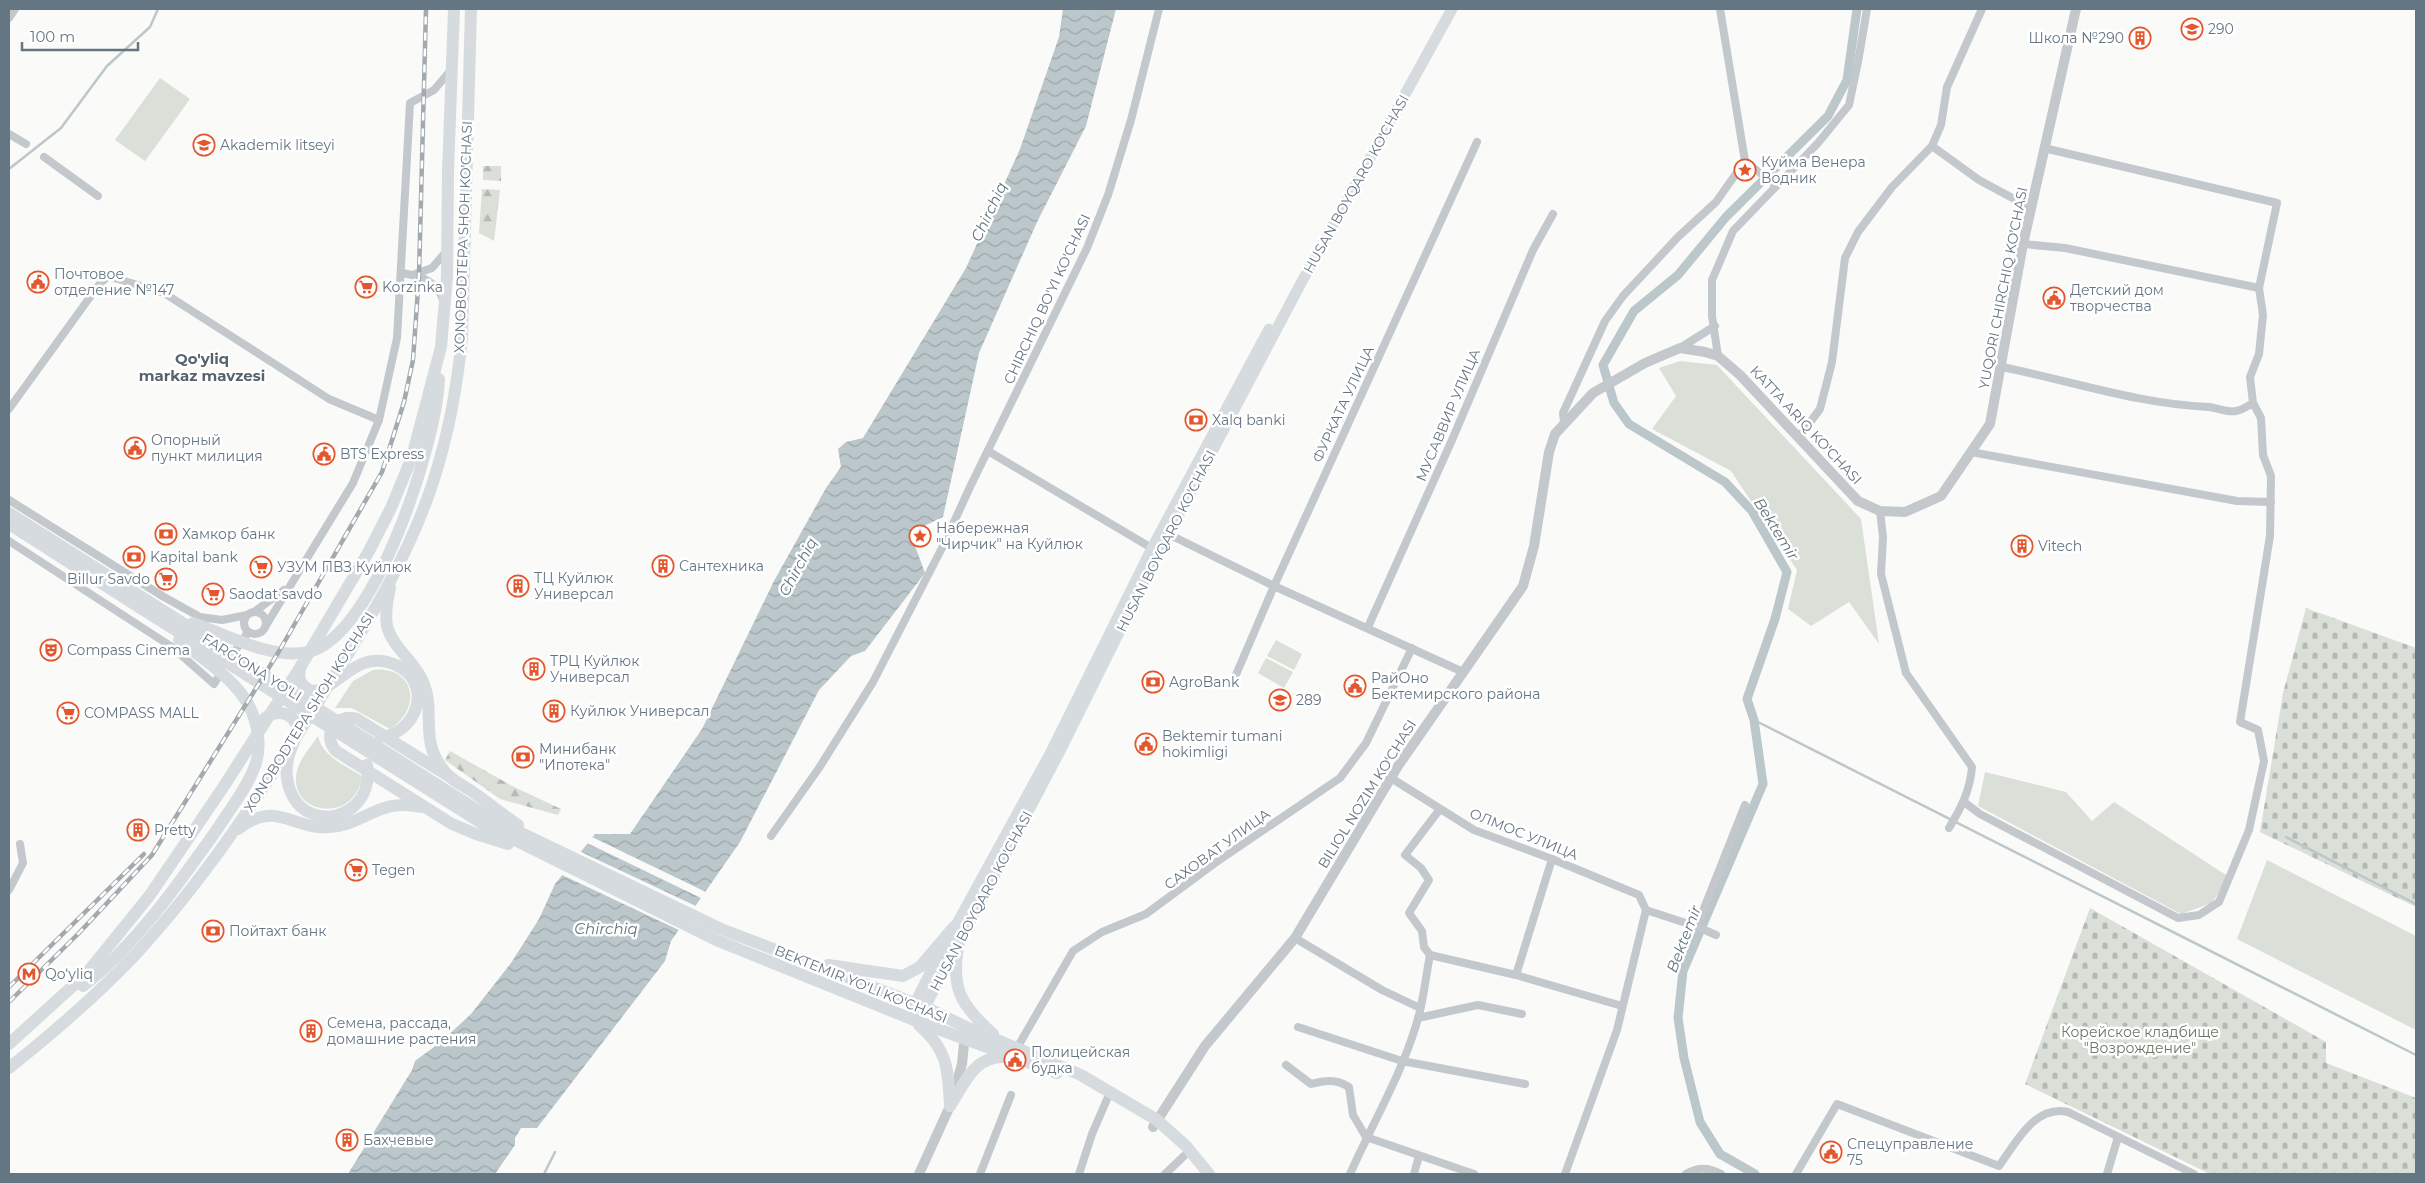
<svg xmlns="http://www.w3.org/2000/svg" width="2425" height="1183" viewBox="0 0 2425 1183" font-family="Montserrat,sans-serif">
	<defs>
		<pattern id="forest-firs" width="22" height="20" patternUnits="userSpaceOnUse" patternTransform="scale(1.25)"><rect width="22" height="20" fill="#dadfd7"/><path d="M5 1l3.5 6h-7zM16 11l3.5 6h-7z" fill="#b4b9b4"/></pattern>
		<pattern id="cemetery-stones" width="16" height="16" patternUnits="userSpaceOnUse" patternTransform="scale(1.25)"><rect width="16" height="16" fill="#dadfd7"/><path d="M2 7V4a2 2 0 0 1 4 0v3zM10 15v-3a2 2 0 0 1 4 0v3z" fill="#b4b9b4"/></pattern>
		<pattern id="water-waves" width="16" height="10" patternUnits="userSpaceOnUse" patternTransform="scale(1.25)"><rect width="16" height="10" fill="#bbc7cb"/><path d="M0 5q4-4 8 0t8 0" fill="none" stroke="#9ca6aa"/></pattern>
	</defs>
	<rect width="100%" height="100%" fill="#fafaf8"/>
	<g fill="#dadfd7">
		<polygon points="160,78 190,99 145,161 115,140"/>
		<polygon points="1680,361 1717,365 1861,519 1879,644 1849,602 1811,626 1788,609 1797,570 1731,471 1652,429 1676,396 1659,368"/>
		<polygon points="1276,640 1302,654 1294,670 1267,656"/>
		<polygon points="1266,658 1293,672 1284,688 1258,673"/>
		<path d="M 373,670 C 412,665 425,706 390,729 L 352,708 L 335,708 L 353,681 Z"/>
		<path d="M 318,736 C 323,757 344,765 362,776 C 354,829 280,812 299,765 C 303,755 312,745 318,736 Z"/>
		<polygon points="1985,772 2066,792 2092,821 2114,802 2229,877 2212,903 2181,914 1978,806"/>
		<polygon points="2267,860 2416,936 2416,1030 2237,939"/>
	</g>
	<g fill="url(#forest-firs)">
		<polygon points="483,166 501,166 501,181 483,180"/>
		<polygon points="482,189 500,190 494,241 479,233"/>
		<polygon points="450,751 512,786 561,809 558,815 500,799 445,760"/>
	</g>
	<g fill="url(#cemetery-stones)">
		<polygon points="2306,608 2416,648 2416,907 2260,832 2283,693"/>
		<polygon points="2090,908 2326,1042 2326,1063 2416,1098 2416,1174 2210,1174 2025,1084"/>
	</g>
	<polygon fill="url(#water-waves)" points="1063,9 1116,9 1086,126 1038,220 979,353 943,517 922,527 914,543 925,573 865,651 851,656 819,690 740,842 671,941 665,961 537,1128 521,1128 515,1138 515,1145 495,1174 348,1174 412,1070 415,1061 442,1041 471,1014 511,963 539,919 555,884 595,834 630,834 702,729 774,581 826,488 841,467 838,449 846,442 863,438 966,268 1020,149 1059,37"/>
	<g fill="#fafaf8">
		<polygon points="590,836 708,893 703,899 585,842"/>
		<polygon points="579,851 698,907 681,931 560,874"/>
	</g>
	<g fill="none" stroke-linecap="round" stroke-linejoin="round">
		<g stroke="#bbc7cb" stroke-width="2.5">
			<polyline points="9,169 61,128 107,66 150,27 158,9"/>
			<polyline points="1754,720 2416,1055"/>
			<polyline points="2286,837 2416,904"/>
			<polyline points="544,1174 555,1152"/>
		</g>
		<polyline stroke="#bbc7cb" stroke-width="9" points="1755,1174 1720,1154 1700,1122 1684,1058 1678,1018 1683,971 1763,784 1754,720 1747,699 1775,619 1787,572 1752,511 1725,482 1629,424 1614,403 1603,365 1634,311 1678,275 1726,217 1828,116 1847,80 1857,9"/>
		<g stroke="#c3c8cc" stroke-width="8">
			<polyline points="9,18 15,9"/>
			<polyline points="9,134 26,144"/>
			<polyline points="1932,146 1979,180 2031,208"/>
			<polyline points="44,157 98,196"/>
			<polyline points="1745,161 1775,185"/>
			<polyline points="2023,244 2065,248 2259,288"/>
			<path d="M 402,273 C 421,276 436,280 443,300"/>
			<polyline points="415,274 432,268 445,253"/>
			<polyline points="1680,348 1715,326"/>
			<polyline points="1718,356 1712,316 1712,280 1733,231 1818,143 1849,105 1858,62 1867,9"/>
			<path d="M 2002,367 C 2072,381 2138,404 2209,407 C 2218,408 2228,413 2236,411 C 2242,410 2248,406 2253,403"/>
			<polyline points="9,409 98,286 108,276 164,293 329,399 379,420"/>
			<polyline points="1564,422 1563,413 1605,321 1623,296 1678,237 1716,202 1745,161 1720,9"/>
			<polyline points="1799,437 1820,409 1832,362 1845,258 1858,232 1892,187 1932,146 1941,125 1947,87 1982,9"/>
			<polyline points="988,451 1155,550"/>
			<polyline points="1971,452 2237,501 2271,502"/>
			<polyline points="9,500 164,597 200,617 222,620 247,615"/>
			<path d="M 1880,511 L 1883,537 L 1881,574 L 1906,673 L 1972,767 C 1970,791 1961,808 1949,828"/>
			<polyline points="1164,532 1274,586 1463,672"/>
			<polyline points="9,541 172,647 214,684 222,671"/>
			<circle cx="255" cy="623" r="11"/>
			<polyline points="254,612 284,590"/>
			<polyline points="265,627 353,483 379,420 397,338 410,103 434,90 451,70"/>
			<polyline points="1368,627 1452,440 1533,250 1553,214"/>
			<polyline points="231,657 248,632"/>
			<polyline points="1235,677 1274,586 1477,142"/>
			<polyline points="1391,778 1474,830 1552,859 1639,895 1646,910 1698,927 1716,935"/>
			<polyline points="1964,802 1980,814 2178,918 2199,915 2219,902 2249,830 2264,761 2258,730 2240,722 2270,536 2271,476 2263,455 2261,418 2253,403 2250,377 2259,354 2263,315 2259,288 2277,203 2044,148"/>
			<polyline points="771,836 819,768 873,682 943,546 970,487 1087,248 1108,195 1131,120 1159,9"/>
			<polyline points="9,890 23,863 20,844"/>
			<polyline points="1693,925 1701,916 1745,805"/>
			<polyline points="1295,938 1382,990 1420,1008"/>
			<polyline points="1430,955 1516,975 1622,1006"/>
			<polyline points="1430,955 1424,947 1422,931 1409,913 1429,880 1421,868 1405,855 1440,809"/>
			<polyline points="1516,975 1552,859"/>
			<polyline points="1418,1018 1478,1005 1522,1014"/>
			<polyline points="1298,1027 1402,1061 1525,1084"/>
			<polyline points="1017,1048 1073,951 1102,932 1146,914 1215,863 1340,778 1366,743 1412,648"/>
			<path d="M 1286,1065 L 1311,1084 C 1326,1080 1336,1079 1349,1087 L 1353,1115 L 1366,1137 L 1474,1174"/>
			<polyline points="980,1174 1011,1095"/>
			<polyline points="1079,1174 1092,1134 1108,1097"/>
			<polyline points="1165,1174 1184,1156"/>
			<path d="M 1350,1174 C 1373,1122 1404,1071 1419,1015 C 1424,996 1426,975 1430,955"/>
			<polyline points="1414,1174 1419,1156"/>
			<polyline points="1565,1174 1617,1030 1646,910"/>
			<path d="M 1686,1174 C 1698,1167 1708,1167 1721,1174"/>
			<path d="M 1796,1174 L 1837,1104 L 1999,1166 C 2016,1143 2035,1104 2068,1112 L 2194,1174"/>
			<polyline points="2107,1174 2118,1137"/>
		</g>
		<g stroke="#c3c8cc" stroke-width="10">
			<polyline points="1153,1127 1205,1046 1295,938 1398,766 1523,586 1534,546 1549,452 1555,434 1593,393 1645,363 1680,348 1705,352 1718,356 1740,375 1858,501 1880,511 1905,512 1941,496 1990,424 2023,244 2076,9"/>
			<polyline points="919,1174 950,1106 962,1064 965,1034"/>
		</g>
		<g stroke="#d6dbdf" stroke-width="11">
			<polyline points="915,1010 915,1003 930,973 1051,752 1152,548 1269,329"/>
			<polyline points="914,1020 925,1007 1060,751 1159,552 1300,285 1452,9"/>
		</g>
		<g stroke="#d6dbdf" stroke-width="12">
			<polyline points="9,513 148,601"/>
			<polyline points="9,524 142,609"/>
		</g>
		<g stroke="#d6dbdf" stroke-width="12">
			<path d="M 390,588 C 387,601 385,614 387,626 C 393,649 416,662 424,684 C 435,713 420,739 442,768 C 450,780 463,785 474,793 C 489,803 503,815 518,825"/>
			<polyline points="148,601 488,817 721,929 925,1007 966,1027 1081,1075 1157,1120 1186,1146 1209,1174"/>
			<polyline points="142,609 483,824 716,940 914,1020 1057,1073"/>
			<path d="M 193,623 C 226,635 273,660 308,652 C 375,637 437,441 439,379"/>
			<path d="M 301,666 C 297,678 300,686 312,691 C 338,691 356,647 396,665 C 433,682 419,732 381,737"/>
			<path d="M 265,718 C 277,709 296,712 297,730 C 297,738 291,747 289,755 C 282,779 291,808 316,815 C 329,819 343,815 353,807 C 365,797 370,781 367,765"/>
			<path d="M 450,777 L 357,719 C 337,712 321,735 336,751 L 452,824 L 476,834 L 508,844"/>
			<path d="M 238,829 C 276,799 293,830 329,827 C 365,825 379,797 421,807"/>
			<path d="M 959,942 C 950,987 960,1005 993,1034"/>
			<polyline points="828,965 903,976 920,967 954,927"/>
			<path d="M 83,986 C 135,946 180,882 218,828 C 230,809 247,788 255,766 C 260,752 259,735 255,721 C 246,685 206,662 179,640"/>
			<path d="M 919,1025 C 948,1050 948,1069 950,1106"/>
			<polyline points="9,1044 87,973 150,895 224,786 301,666 369,551 391,508 412,457 441,347 447,276 448,171 454,9"/>
			<path d="M 9,1068 C 53,1033 95,997 134,956 C 201,884 256,801 308,718 C 360,635 416,551 441,455 C 452,416 458,377 462,338 L 471,9"/>
			<path d="M 950,1106 C 965,1083 974,1055 1006,1057"/>
		</g>
		<g stroke="#a2aab0" stroke-width="4.5">
			<g id="rail">
				<polyline points="9,987 144,854"/>
				<polyline points="9,1002 78,934 152,855 278,653 382,472 404,402 413,360 419,275 426,9"/>
			</g>
		</g>
		<use href="#rail" stroke="#fff" stroke-width="2.5" stroke-dasharray="8" stroke-linecap="butt"/>
	</g>
	<defs>
		<g id="school-ring" transform="scale(1.125)"><circle r="9.5" fill="#fff" stroke="#e4572e" stroke-width="1.5"/><path d="M0-5L7-2L0 1L-7-2ZM-4 1L0 2.5L4 1V4Q0 6-4 4Z" fill="#e4572e"/></g>
		<g id="building-ring" transform="scale(1.125)"><circle r="9.5" fill="#fff" stroke="#e4572e" stroke-width="1.5"/><path d="M-4-6H4V6H1V3H-1V6H-4ZM-2.5-4.3h1.7v1.8h-1.7ZM.8-4.3h1.7v1.8H.8ZM-2.5-1h1.7V.8h-1.7ZM.8-1h1.7V.8H.8Z" fill="#e4572e"/></g>
		<g id="university-ring" transform="scale(1.125)"><circle r="9.5" fill="#fff" stroke="#e4572e" stroke-width="1.5"/><path d="M0-5L7-2L0 1L-7-2ZM-4 1L0 2.5L4 1V4Q0 6-4 4Z" fill="#e4572e"/></g>
		<g id="sight-ring" transform="scale(1.125)"><circle r="9.5" fill="#fff" stroke="#e4572e" stroke-width="1.5"/><path d="M0-6L1.8-2.2L6-1.7L2.9 1.2L3.7 5.4L0 3.3L-3.7 5.4L-2.9 1.2L-6-1.7L-1.8-2.2Z" fill="#e4572e"/></g>
		<g id="civic-ring" transform="scale(1.125)"><circle r="9.5" fill="#fff" stroke="#e4572e" stroke-width="1.5"/><path d="M-.6-6.5H3V-4.5H.6V-3L4-1V1h2V6H-6V1h2V-1L-.6-3ZM-1.2 2.5V6h2.4V2.5Z" fill="#e4572e"/></g>
		<g id="supermarket-ring" transform="scale(1.125)"><circle r="9.5" fill="#fff" stroke="#e4572e" stroke-width="1.5"/><path d="M-6-5.5h2.5l.6 2H6L4.5 2H-2.5L-4.4-4H-6ZM-1.5 3.2a1.3 1.3 0 1 0 .1 0ZM3 3.2a1.3 1.3 0 1 0 .1 0Z" fill="#e4572e"/></g>
		<g id="bank-ring" transform="scale(1.125)"><circle r="9.5" fill="#fff" stroke="#e4572e" stroke-width="1.5"/><path d="M-6-4H6V4H-6ZM0-2.3a2.3 2.3 0 1 0 0 4.6a2.3 2.3 0 1 0 0-4.6Z" fill="#e4572e"/></g>
		<g id="theatre-ring" transform="scale(1.125)"><circle r="9.5" fill="#fff" stroke="#e4572e" stroke-width="1.5"/><path d="M-5-5.5Q0-4 5-5.5V0Q5 5 0 6Q-5 5-5 0ZM-3.3-2.5H-1v1.5H-3.3ZM1-2.5H3.3v1.5H1ZM-2.8 1Q0 5.5 2.8 1Z" fill="#e4572e"/></g>
		<g id="metro-ring" transform="scale(1.125)"><circle r="9.5" fill="#fff" stroke="#e4572e" stroke-width="1.5"/><path d="M-5.5 5V-5H-3L0 0L3-5H5.5V5H3V-.5L0 4L-3-.5V5Z" fill="#e4572e"/></g>
	</defs>
	<g fill-rule="evenodd">
		<use href="#school-ring" x="2192" y="29"/>
		<use href="#building-ring" x="2140" y="38"/>
		<use href="#university-ring" x="204" y="145"/>
		<use href="#sight-ring" x="1745" y="170"/>
		<use href="#civic-ring" x="38" y="282"/>
		<use href="#supermarket-ring" x="366" y="287"/>
		<use href="#civic-ring" x="2054" y="298"/>
		<use href="#bank-ring" x="1196" y="420"/>
		<use href="#civic-ring" x="135" y="448"/>
		<use href="#civic-ring" x="324" y="454"/>
		<use href="#bank-ring" x="166" y="534"/>
		<use href="#sight-ring" x="920" y="536"/>
		<use href="#building-ring" x="2022" y="546"/>
		<use href="#bank-ring" x="134" y="557"/>
		<use href="#building-ring" x="663" y="566"/>
		<use href="#supermarket-ring" x="261" y="567"/>
		<use href="#supermarket-ring" x="166" y="579"/>
		<use href="#building-ring" x="518" y="586"/>
		<use href="#supermarket-ring" x="213" y="594"/>
		<use href="#theatre-ring" x="51" y="650"/>
		<use href="#building-ring" x="534" y="669"/>
		<use href="#bank-ring" x="1153" y="682"/>
		<use href="#civic-ring" x="1355" y="686"/>
		<use href="#school-ring" x="1280" y="700"/>
		<use href="#building-ring" x="554" y="711"/>
		<use href="#supermarket-ring" x="68" y="713"/>
		<use href="#civic-ring" x="1146" y="744"/>
		<use href="#bank-ring" x="523" y="757"/>
		<use href="#building-ring" x="138" y="830"/>
		<use href="#supermarket-ring" x="356" y="870"/>
		<use href="#bank-ring" x="213" y="931"/>
		<use href="#metro-ring" x="29" y="974"/>
		<use href="#building-ring" x="311" y="1031"/>
		<use href="#civic-ring" x="1015" y="1060"/>
		<use href="#building-ring" x="347" y="1140"/>
		<use href="#civic-ring" x="1831" y="1152"/>
	</g>
	<g text-anchor="middle" stroke-width="5" stroke-linejoin="round" paint-order="stroke">
		<g font-size="14" fill="#657683" stroke="#fff" text-anchor="start">
			<text x="2208" y="34">290</text>
			<text x="2124" y="43" text-anchor="end">Школа №290</text>
			<text x="220" y="150">Akademik litseyi</text>
			<text x="1761" y="167">Куйма Венера<tspan x="1761" dy="16">Водник</tspan></text>
			<text x="54" y="279">Почтовое<tspan x="54" dy="16">отделение №147</tspan></text>
			<text x="382" y="292">Korzinka</text>
			<text x="2070" y="295">Детcкий дом<tspan x="2070" dy="16">творчества</tspan></text>
			<text x="1212" y="425">Xalq banki</text>
			<text x="151" y="445">Опорный<tspan x="151" dy="16">пункт милиция</tspan></text>
			<text x="340" y="459">BTS Express</text>
			<text x="936" y="533">Набережная<tspan x="936" dy="16">"Чирчик" на Куйлюк</tspan></text>
			<text x="182" y="539">Хамкор банк</text>
			<text x="2038" y="551">Vitech</text>
			<text x="150" y="562">Kapital bank</text>
			<text x="679" y="571">Сантехника</text>
			<text x="277" y="572">УЗУМ ПВЗ Куйлюк</text>
			<text x="534" y="583">ТЦ Куйлюк<tspan x="534" dy="16">Универсал</tspan></text>
			<text x="150" y="584" text-anchor="end">Billur Savdo</text>
			<text x="229" y="599">Saodat savdo</text>
			<text x="67" y="655">Compass Cinema</text>
			<text x="550" y="666">ТРЦ Куйлюк<tspan x="550" dy="16">Универсал</tspan></text>
			<text x="1371" y="683">РайОно<tspan x="1371" dy="16">Бектемирского района</tspan></text>
			<text x="1169" y="687">AgroBank</text>
			<text x="1296" y="705">289</text>
			<text x="570" y="716">Куйлюк Универсал</text>
			<text x="84" y="718">COMPASS MALL</text>
			<text x="1162" y="741">Bektemir tumani<tspan x="1162" dy="16">hokimligi</tspan></text>
			<text x="539" y="754">Минибанк<tspan x="539" dy="16">"Ипотека"</tspan></text>
			<text x="154" y="835">Pretty</text>
			<text x="372" y="875">Tegen</text>
			<text x="229" y="936">Пойтахт банк</text>
			<text x="45" y="979">Qo‘yliq</text>
			<text x="327" y="1028">Семена, рассада,<tspan x="327" dy="16">домашние растения</tspan></text>
			<text x="1031" y="1057">Полицейская<tspan x="1031" dy="16">будка</tspan></text>
			<text x="363" y="1145">Бахчевые</text>
			<text x="1847" y="1149">Спецуправление<tspan x="1847" dy="16">75</tspan></text>
		</g>
		<g font-size="14" fill="#657683" stroke="#fff">
			<text transform="translate(1356 184) rotate(-61)" y="5">HUSAN BOYQARO KO'CHASI</text>
			<text transform="translate(463 237) rotate(-88)" y="5">XONOBODTEPA SHOH KO'CHASI</text>
			<text transform="translate(2003 288) rotate(-79)" y="5">YUQORI CHIRCHIQ KO'CHASI</text>
			<text transform="translate(1047 299) rotate(-65)" y="5">CHIRCHIQ BO'YI KO'CHASI</text>
			<text transform="translate(1343 404) rotate(-65)" y="5">ФУРКАТА УЛИЦА</text>
			<text transform="translate(1448 415) rotate(-67)" y="5">МУСАВВИР УЛИЦА</text>
			<text transform="translate(1806 425) rotate(47)" y="5">KATTA ARIQ KO'CHASI</text>
			<text transform="translate(1166 541) rotate(-63)" y="5">HUSAN BOYQARO KO'CHASI</text>
			<text transform="translate(252 667) rotate(32)" y="5">FARG'ONA YO'LI</text>
			<text transform="translate(309 712) rotate(-58)" y="5">XONOBODTEPA SHOH KO'CHASI</text>
			<text transform="translate(1367 794) rotate(-58)" y="5">BILIOL NOZIM KO'CHASI</text>
			<text transform="translate(1524 834) rotate(22)" y="5">ОЛМОС УЛИЦА</text>
			<text transform="translate(1217 849) rotate(-36)" y="5">САХОВАТ УЛИЦА</text>
			<text transform="translate(981 901) rotate(-62)" y="5">HUSAN BOYQARO KO'CHASI</text>
			<text transform="translate(861 984) rotate(22)" y="5">BEKTEMIR YO'LI KO'CHASI</text>
		</g>
		<g font-size="14" fill="#687a64" stroke="#fff">
			<text x="2140" y="1037">Корейское кладбище<tspan x="2140" dy="16">"Возрождение"</tspan></text>
		</g>
		<g font-size="15" font-style="italic" fill="#60757c" stroke="#fff">
			<text transform="translate(989 212) rotate(-65)" y="5">Chirchiq</text>
			<text transform="translate(1776 529) rotate(58)" y="5">Bektemir</text>
			<text transform="translate(798 567) rotate(-62)" y="5">Chirchiq</text>
			<text x="606" y="934">Chirchiq</text>
			<text transform="translate(1684 939) rotate(-69)" y="5">Bektemir</text>
		</g>
		<g font-size="15" font-weight="bold" fill="#57646e" stroke="#fff">
			<text x="202" y="364">Qo'yliq<tspan x="202" dy="17">markaz mavzesi</tspan></text>
		</g>
	</g>
	<rect width="2425" height="1183" fill="none" stroke="#657683" stroke-width="20"/>
	<path d="M22 42v8h116v-8" fill="none" stroke="#657683" stroke-width="2.5"/>
	<text x="30" y="42" font-size="15" fill="#657683" stroke="#ffffff" stroke-width="4" paint-order="stroke">100 m</text>
</svg>
